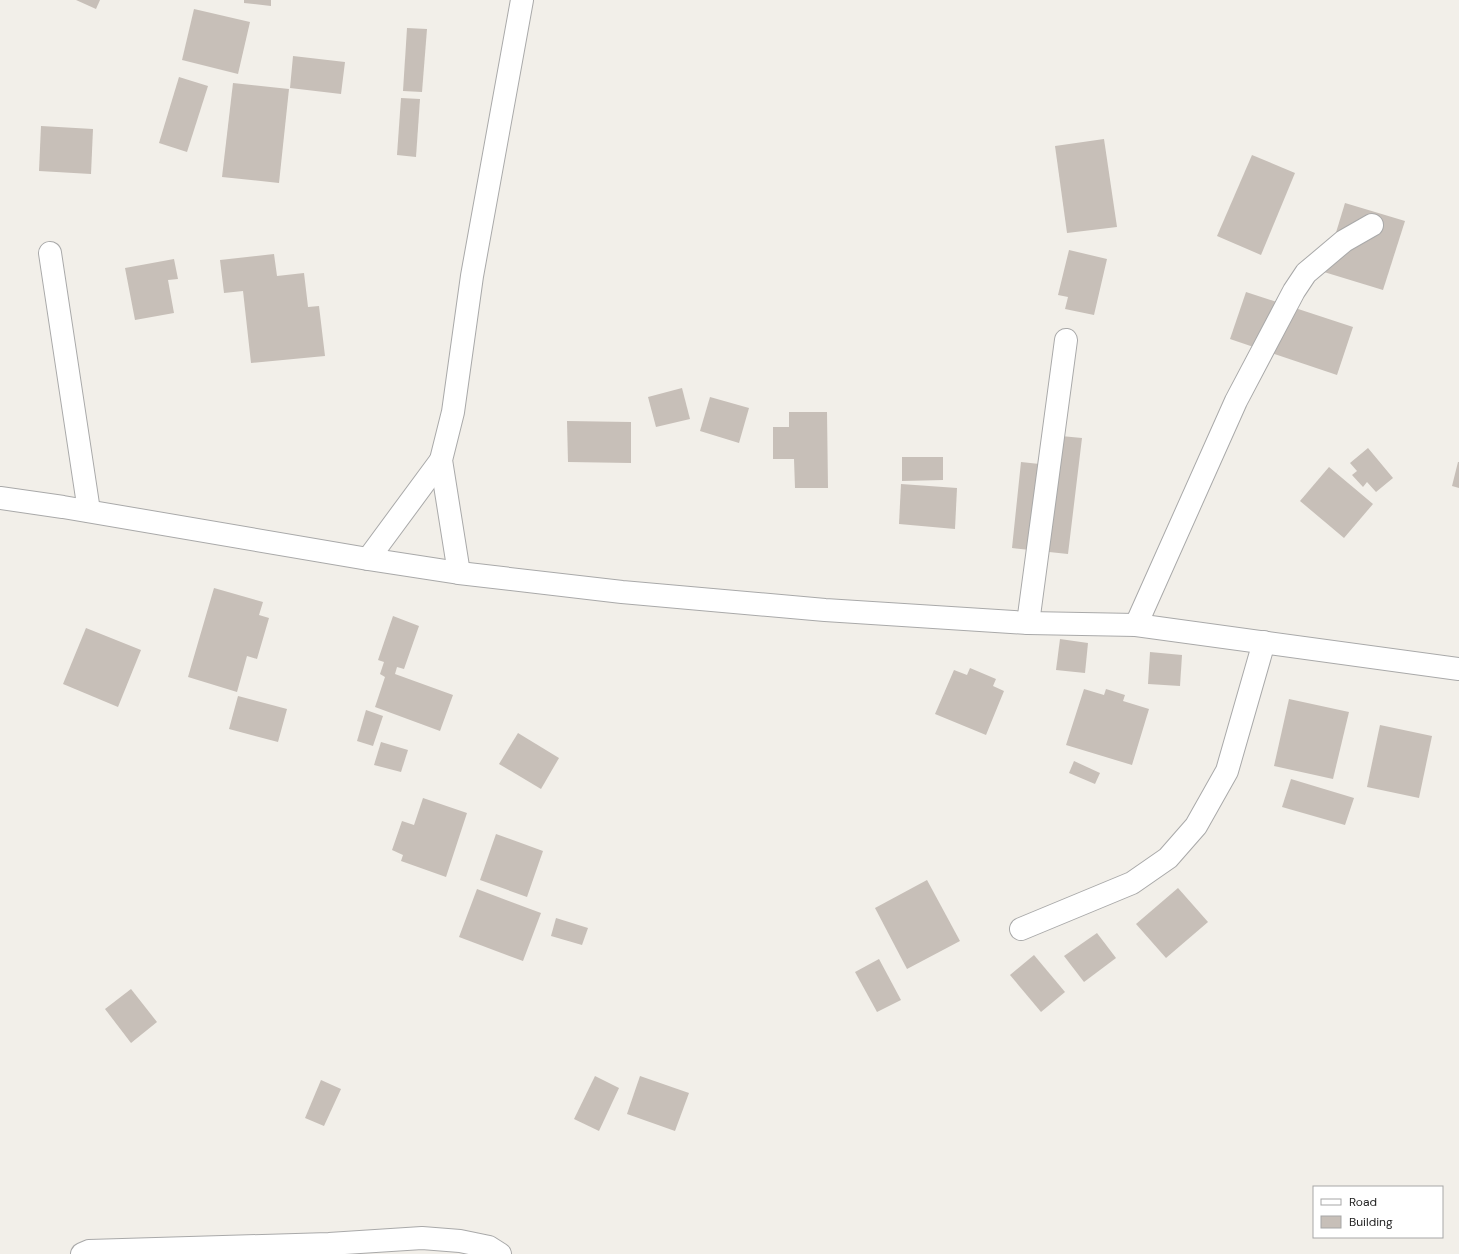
<svg xmlns="http://www.w3.org/2000/svg" width="1459" height="1254" viewBox="0 0 1459 1254" font-family="'DM Sans',sans-serif">
	<rect width="100%" height="100%" fill="#f2efe9"/>
	<g fill="#c7bfb8">
		<polygon points="76,0 100,0 96,9"/>
		<polygon points="244,0 271,0 271,6 244,3"/>
		<polygon points="194,9 250,22 238,74 182,60"/>
		<polygon points="407,28 427,29 422,92 403,91"/>
		<polygon points="293,56 345,62 341,94 290,88"/>
		<polygon points="179,77 208,86 187,152 159,143"/>
		<polygon points="233,83 289,89 279,183 222,177"/>
		<polygon points="401,98 420,99 416,157 397,155"/>
		<polygon points="41,126 93,129 91,174 39,171"/>
		<polygon points="1104,139 1117,227 1067,233 1055,146"/>
		<polygon points="1252,155 1295,173 1261,255 1217,236"/>
		<polygon points="1345,203 1405,221 1383,290 1324,272"/>
		<polygon points="1069,250 1107,259 1094,315 1065,309 1068,297 1058,295"/>
		<polygon points="274,254 277,276 304,273 308,307 319,306 325,356 251,363 243,291 224,293 220,260"/>
		<polygon points="174,259 178,279 168,280 174,313 135,320 125,268"/>
		<polygon points="1246,292 1353,327 1337,375 1230,339"/>
		<polygon points="682,388 690,419 656,427 648,397"/>
		<polygon points="710,397 749,408 739,443 700,431"/>
		<polygon points="789,412 827,412 828,488 795,488 794,459 773,459 773,427 789,427"/>
		<polygon points="567,421 631,422 631,463 568,462"/>
		<polygon points="1061,436 1082,438 1068,554 1012,548 1021,462 1058,466"/>
		<polygon points="1368,448 1393,478 1376,492 1367,482 1363,487 1352,475 1357,471 1350,463"/>
		<polygon points="902,457 943,457 943,480 902,481"/>
		<polygon points="1458,462 1459,462 1459,488 1452,486"/>
		<polygon points="1329,467 1373,504 1344,538 1300,501"/>
		<polygon points="901,484 957,488 955,529 899,524"/>
		<polygon points="214,588 263,602 259,615 269,618 257,659 247,656 237,692 188,677"/>
		<polygon points="393,616 419,626 404,669 397,667 395,674 453,695 440,731 375,707 385,677 380,674 384,662 378,660"/>
		<polygon points="86,628 141,650 118,707 63,684"/>
		<polygon points="1060,639 1088,643 1085,673 1056,670"/>
		<polygon points="1150,652 1182,655 1180,686 1148,684"/>
		<polygon points="970,668 996,679 993,686 1004,691 986,735 935,714 954,670 967,675"/>
		<polygon points="1084,689 1104,695 1106,689 1125,695 1123,701 1149,709 1132,765 1066,745"/>
		<polygon points="238,696 287,709 278,742 229,729"/>
		<polygon points="1289,699 1349,712 1333,779 1274,766"/>
		<polygon points="366,710 383,716 373,746 357,741"/>
		<polygon points="1380,725 1432,736 1419,798 1367,787"/>
		<polygon points="518,733 559,758 541,789 499,764"/>
		<polygon points="381,742 408,750 401,772 374,765"/>
		<polygon points="1074,761 1100,773 1095,784 1069,773"/>
		<polygon points="1291,779 1354,798 1345,825 1282,807"/>
		<polygon points="423,798 467,813 446,877 401,861 403,855 392,850 402,821 414,825"/>
		<polygon points="496,834 543,851 527,897 480,880"/>
		<polygon points="927,880 960,941 907,969 875,908"/>
		<polygon points="1178,888 1208,922 1166,958 1136,924"/>
		<polygon points="477,889 541,913 523,961 459,937"/>
		<polygon points="556,918 588,928 582,945 551,936"/>
		<polygon points="1097,933 1116,958 1084,982 1064,956"/>
		<polygon points="1034,955 1065,992 1041,1012 1010,975"/>
		<polygon points="879,959 901,1000 877,1012 855,972"/>
		<polygon points="131,989 157,1022 131,1043 105,1009"/>
		<polygon points="595,1076 619,1088 599,1131 574,1119"/>
		<polygon points="640,1076 689,1093 675,1131 627,1114"/>
		<polygon points="321,1080 341,1089 324,1126 305,1118"/>
	</g>
	<g fill="none" stroke-linecap="round" stroke-linejoin="round">
		<g stroke="#a9a9a9" stroke-width="24">
			<g id="minor">
				<polyline points="50,253 89,511"/>
				<polyline points="0,498 63,507 368,559 459,573 622,592 825,610 1028,623 1136,625 1459,669"/>
				<polyline points="368,559 441,460"/>
				<polyline points="459,573 441,460 453,412 472,276 522,0"/>
				<polyline points="1028,623 1066,340"/>
				<polyline points="1136,625 1236,401 1294,291 1306,273 1344,241 1372,225"/>
				<polyline points="1021,929 1132,883 1168,858 1196,826 1227,771 1264,642"/>
				<polyline points="82,1254 89,1251 329,1244 422,1238 460,1241 489,1247 500,1254"/>
			</g>
		</g>
		<use href="#minor" stroke="#fff" stroke-width="22"/>
	</g>
	<rect x="1313" y="1186" width="130" height="52" fill="#ffffff" stroke="#a7a7a7"/>
	<rect x="1321" y="1199" width="20" height="6" fill="#ffffff" stroke="#a7a7a7"/>
	<text x="1349" y="1206" font-size="12" fill="#222222">Road</text>
	<rect x="1321" y="1216" width="20" height="12" fill="#c7bfb8" stroke="#a7a7a7"/>
	<text x="1349" y="1226" font-size="12" fill="#222222">Building</text>
</svg>
